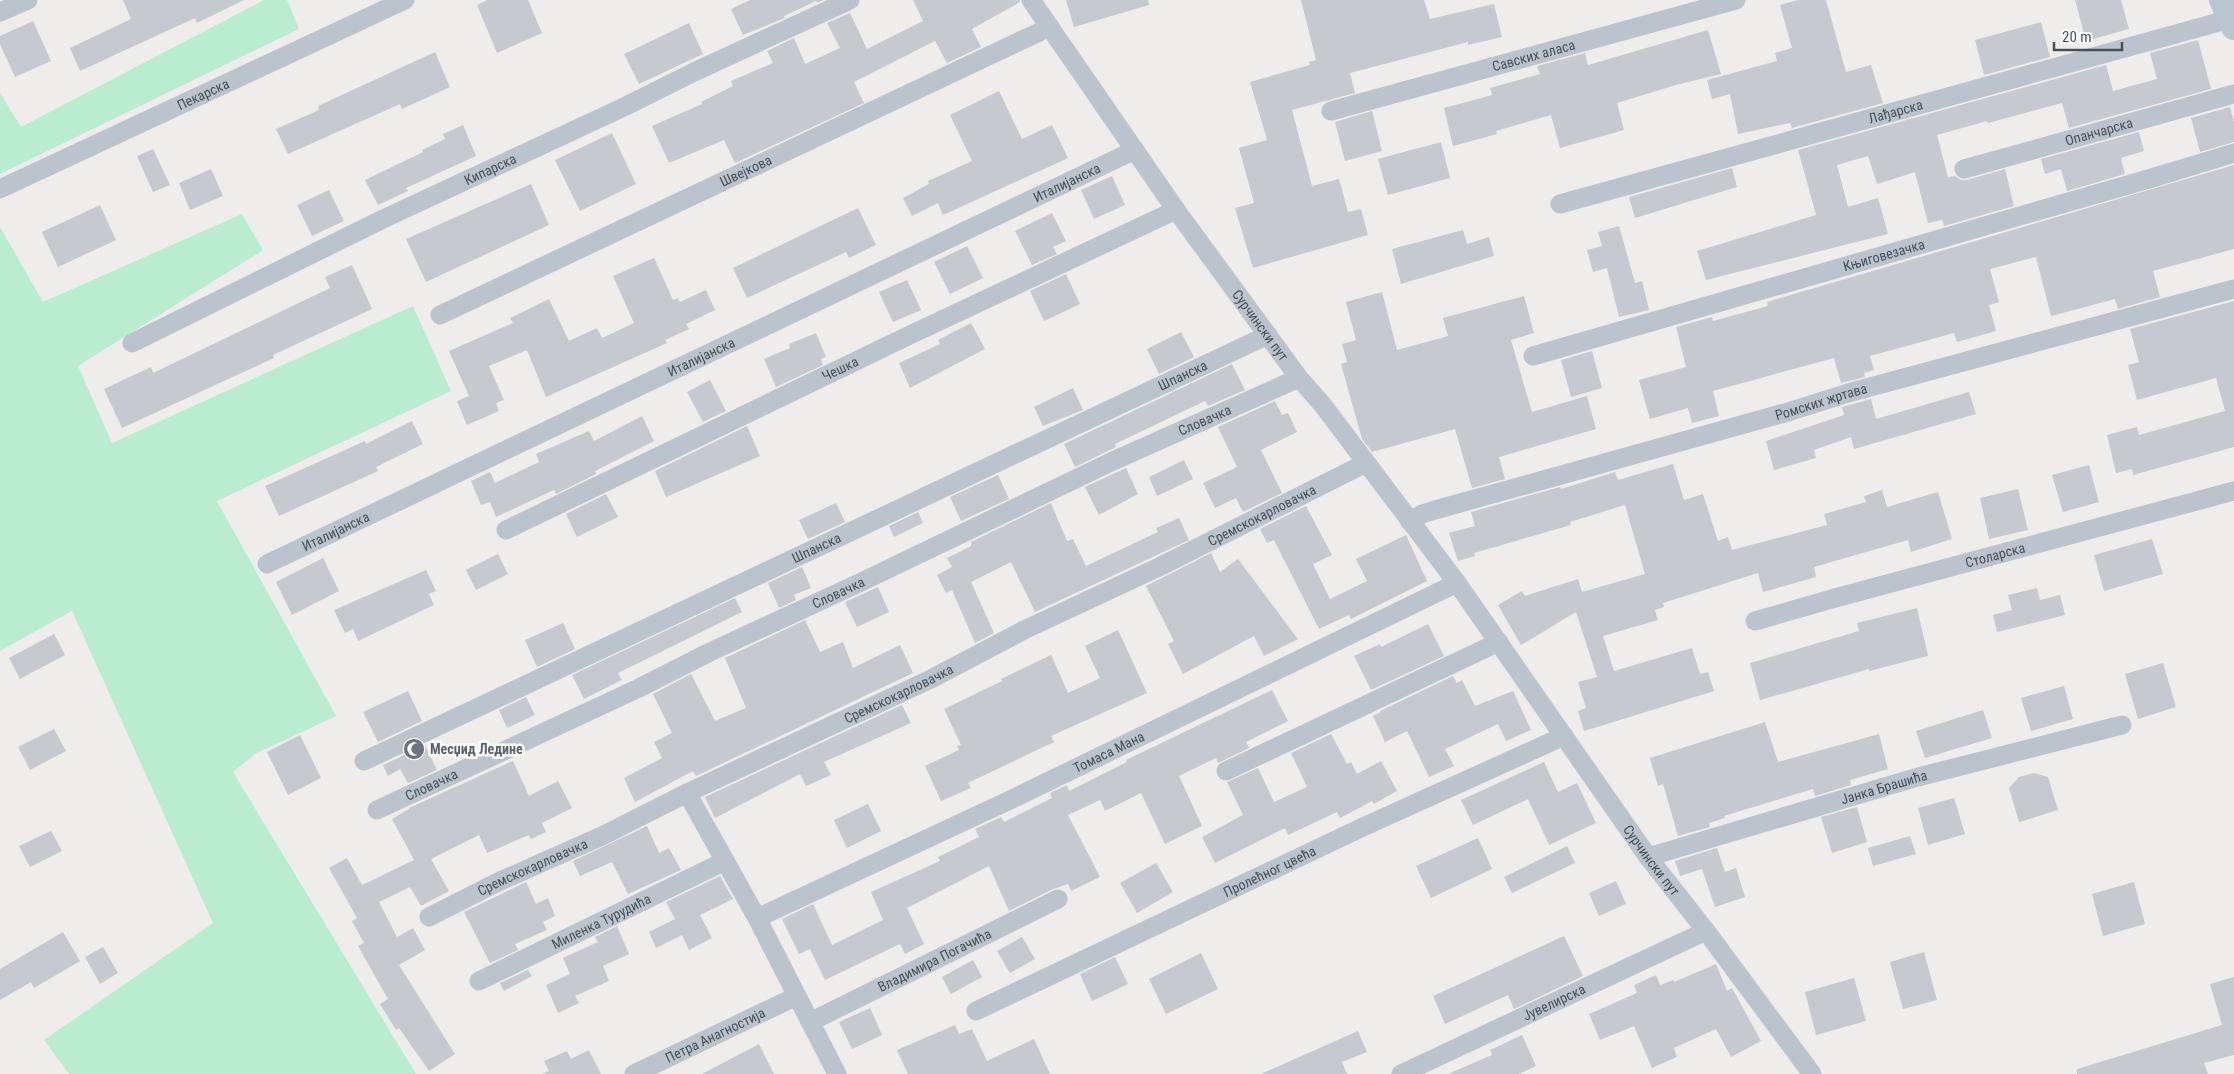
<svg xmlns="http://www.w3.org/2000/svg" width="2234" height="1074" viewBox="0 0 2234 1074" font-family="'Roboto Condensed',sans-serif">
	<rect width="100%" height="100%" fill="#efecec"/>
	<g fill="#baedcf">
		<polygon points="264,0 287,0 299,29 0,174 0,93 21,127"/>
		<polygon points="242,214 263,250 78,366 112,443 413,306 451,391 217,501 336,716 255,754 233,772 416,1074 69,1074 44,1040 213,923 72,611 0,651 0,227 43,302"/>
	</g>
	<g fill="#c6c9cf">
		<polygon points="123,0 244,0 197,23 195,18 80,71 70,48 131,19"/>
		<polygon points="487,0 528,0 542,33 497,53 477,5"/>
		<polygon points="750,0 823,0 817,3 816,1 784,16 785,18 743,35 731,9"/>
		<polygon points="913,0 1020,0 1020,2 972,29 981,47 947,63 935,41 854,82 864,103 735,163 724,140 669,163 652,126 702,104 701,102 733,86 731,81 773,63 767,51 794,38 805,64 840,48 827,23 850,13 867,49 923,21"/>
		<polygon points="1066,0 1148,0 1149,5 1074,27"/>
		<polygon points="1301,0 1424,0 1430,19 1494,4 1502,37 1468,45 1468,42 1350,73 1355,93 1292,110 1312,186 1339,179 1348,212 1361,209 1368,235 1253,268 1235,208 1254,203 1239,148 1267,140 1250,82 1310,65 1309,62 1316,60"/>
		<polygon points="1798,0 1826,0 1846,72 1871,65 1883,103 1792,128 1790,123 1738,134 1730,94 1712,99 1707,80 1777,61 1775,53 1792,48 1780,5"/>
		<polygon points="2075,0 2121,0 2129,29 2086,41"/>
		<polygon points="33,21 51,61 15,77 0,44 0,36"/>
		<polygon points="2041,22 2050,57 1984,75 1975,40"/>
		<polygon points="689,23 703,54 639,84 624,54"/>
		<polygon points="1708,30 1721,74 1676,85 1617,103 1624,130 1560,148 1551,115 1496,131 1497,134 1453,146 1444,108 1492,95 1490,88 1540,74 1537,66 1585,53 1588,65"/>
		<polygon points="2198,40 2211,89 2069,128 2062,103 1988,123 1987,121 1937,135 1948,177 1955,176 1961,180 1967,180 2005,169 2014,206 1944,226 1942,220 1928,223 1915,172 1877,184 1868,156 1837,165 1848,207 1878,198 1888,234 1706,280 1697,251 1816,215 1798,150 2106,65 2113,91 2157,79 2150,53"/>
		<polygon points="435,52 450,87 402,109 400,104 288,154 276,129 319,110 318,106"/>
		<polygon points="999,91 1022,139 1052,125 1068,158 943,215 938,203 912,216 903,198 929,184 928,181 972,161 950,115"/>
		<polygon points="2230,107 2234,122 2234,142 2200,152 2191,118"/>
		<polygon points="1372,111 1382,151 1345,161 1335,122"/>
		<polygon points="463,125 476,156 406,188 408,191 378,205 365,180 423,152 422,150 445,139 443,134"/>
		<polygon points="2139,132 2144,151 2121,158 2125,174 2067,191 2061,169 2045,174 2041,159"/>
		<polygon points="612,133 636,184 580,211 555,160"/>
		<polygon points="1441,142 1450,178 1388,195 1378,159"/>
		<polygon points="153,149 170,185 153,192 137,156"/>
		<polygon points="2234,165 2234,249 2153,271 2160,297 2118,309 2115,299 2051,316 2036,257 1990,269 1999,302 1989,305 1996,331 1957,342 1954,333 1870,356 1874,370 1864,373 1865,377 1841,383 1834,358 1713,391 1719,416 1692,423 1688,408 1650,419 1639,380 1686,367 1676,327 1712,317 1713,321 1768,306 1767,302"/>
		<polygon points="1732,168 1737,187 1635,218 1629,197"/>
		<polygon points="211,169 223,196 190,210 179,183"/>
		<polygon points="1112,176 1125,205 1094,219 1081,190"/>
		<polygon points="531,184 549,225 426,282 406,239"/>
		<polygon points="329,190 344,221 312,236 297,205"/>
		<polygon points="100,205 116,240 58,267 42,232"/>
		<polygon points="858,208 876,245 849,258 846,252 747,298 733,268"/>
		<polygon points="1052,213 1066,241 1053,247 1057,254 1032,265 1015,231"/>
		<polygon points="1619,226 1635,283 1642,281 1649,310 1619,317 1607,268 1593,272 1587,250 1602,246 1598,232"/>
		<polygon points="1463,230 1467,244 1489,237 1494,256 1401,284 1392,249"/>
		<polygon points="967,246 983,278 950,294 934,262"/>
		<polygon points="654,258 673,300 678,298 680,302 706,290 715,310 686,324 689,329 665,340 667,343 546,397 527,350 489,366 504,400 496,403 499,411 467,425 457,401 469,396 449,351 513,323 510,318 549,299 569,341 597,328 602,338 634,323 613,276"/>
		<polygon points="352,265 372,309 273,355 274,358 122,428 104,389 151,367 153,373 330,288 325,277"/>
		<polygon points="1066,274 1080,304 1044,321 1030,291"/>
		<polygon points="907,280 921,310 893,322 879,292"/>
		<polygon points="1382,292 1397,350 1448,336 1443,318 1524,296 1534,333 1511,340 1532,412 1587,396 1596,429 1499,457 1505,479 1472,488 1455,429 1372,452 1362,439 1341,364 1347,362 1342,344 1356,340 1346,302"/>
		<polygon points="2234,301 2234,447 2133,475 2132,469 2116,473 2107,435 2137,427 2139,435 2225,411 2216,378 2137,400 2128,365 2139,362 2130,329"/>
		<polygon points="971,323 985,349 910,388 899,363 940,344 938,340"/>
		<polygon points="1181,332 1194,357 1159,374 1147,349"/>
		<polygon points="816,333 826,357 821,359 823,365 776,387 764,359 790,348 789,344"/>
		<polygon points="1592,351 1602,388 1571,397 1561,360"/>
		<polygon points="1232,364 1245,390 1208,406 1205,401 1115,444 1116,447 1075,467 1064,444"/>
		<polygon points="710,380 726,411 703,422 687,392"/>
		<polygon points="1073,388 1083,410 1043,426 1034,407"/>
		<polygon points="1969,392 1976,414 1854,449 1851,437 1814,450 1816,458 1774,470 1766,441 1844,415 1842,407 1871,399 1876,419"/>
		<polygon points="1275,401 1282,415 1288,413 1297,432 1261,450 1282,493 1243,512 1236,498 1215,508 1203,483 1237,467 1218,427"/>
		<polygon points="642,416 654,441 595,471 596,474 556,494 554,490 496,517 490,502 481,505 471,481 490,472 495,483 539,462 536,454 589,431 594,441"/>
		<polygon points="412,421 423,444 376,467 378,471 279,516 265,486 365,441 366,444"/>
		<polygon points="747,426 760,456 666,497 655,471"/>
		<polygon points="1184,460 1193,479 1157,496 1149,477"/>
		<polygon points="1673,464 1684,500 1703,494 1718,541 1728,537 1732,550 1827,525 1824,514 1866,502 1864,496 1882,490 1887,507 1938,492 1952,539 1911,552 1908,540 1814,567 1816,577 1763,592 1758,573 1663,603 1664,607 1655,610 1658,620 1603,636 1614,671 1692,648 1700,674 1708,672 1714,691 1584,731 1578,711 1586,708 1578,682 1597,677 1576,612 1521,645 1498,605 1522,591 1525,596 1578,579 1582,592 1645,574 1625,505 1570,522 1571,525 1474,553 1475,556 1458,561 1449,533 1475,526 1471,512 1560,487 1561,489 1615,472 1618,480"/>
		<polygon points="2089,465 2099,502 2063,512 2052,475"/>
		<polygon points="1126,468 1138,494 1099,515 1085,487"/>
		<polygon points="998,475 1009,499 961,521 950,497"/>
		<polygon points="2018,489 2028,530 1989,539 1980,498"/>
		<polygon points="606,494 618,517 577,537 566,514"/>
		<polygon points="836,503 845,522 808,539 799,520"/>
		<polygon points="1051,503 1067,541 1073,539 1086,566 1158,532 1156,528 1179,518 1189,540 1035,612 1011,562 971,582 994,633 975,643 952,590 946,593 937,575 952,567 947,558 971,546 971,542"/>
		<polygon points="1306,506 1332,555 1313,564 1330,599 1367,581 1356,559 1406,535 1427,581 1351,619 1349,615 1319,629 1274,540 1267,543 1260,529"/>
		<polygon points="918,512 923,523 894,537 889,526"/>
		<polygon points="2152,539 2163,574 2104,591 2094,555"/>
		<polygon points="1211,553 1220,572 1238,559 1298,639 1264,656 1254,636 1183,674 1168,644 1174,641 1146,586"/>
		<polygon points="498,554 508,574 476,590 466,570"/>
		<polygon points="323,558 339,591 292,615 276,582"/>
		<polygon points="802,567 811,588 794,595 796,600 779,608 768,583"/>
		<polygon points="426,570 436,591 429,594 434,605 358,641 353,629 345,633 334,610"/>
		<polygon points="878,587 889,612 857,627 845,602"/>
		<polygon points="2037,588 2040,600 2060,595 2065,615 1997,632 1993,615 2012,610 2008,595"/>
		<polygon points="735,598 742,612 618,673 622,680 584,699 572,675"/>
		<polygon points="1917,608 1928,656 1869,671 1869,669 1760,700 1750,663 1859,631 1857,623"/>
		<polygon points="805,620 820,652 843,642 853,668 900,645 913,673 696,776 693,771 635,802 624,778 662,758 654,742 672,733 653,694 691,674 715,721 746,708 725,658"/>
		<polygon points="563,623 575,649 537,667 525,640"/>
		<polygon points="1428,624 1444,656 1371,690 1354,656 1380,644 1381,647"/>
		<polygon points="1118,630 1147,693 1051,736 1054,742 968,783 971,788 941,801 925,766 959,750 957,746 961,745 944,709 1002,681 1001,679 1051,655 1068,693 1100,678 1085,646"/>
		<polygon points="54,634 65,655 20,679 9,658"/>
		<polygon points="2163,663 2176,707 2138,719 2125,674"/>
		<polygon points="1453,676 1457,683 1462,680 1475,706 1513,691 1531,730 1506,741 1498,724 1445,749 1454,766 1429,777 1407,731 1385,742 1373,716 1381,712 1380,711"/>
		<polygon points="2064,686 2073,719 2031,731 2021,698"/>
		<polygon points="1272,690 1288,721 1246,742 1249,748 1218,763 1216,758 1179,776 1202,826 1165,844 1141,793 1105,811 1100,800 1068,815 1100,877 1071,891 1068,884 1053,889 1009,911 989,866 907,908 924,944 905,954 900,944 825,980 810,949 799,954 782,919 813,904 832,945 883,920 871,892 940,861 938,857 979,837 975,829 1001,817 1004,822 1052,798 1050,793 1067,785 1069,791 1127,762 1126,760"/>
		<polygon points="408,691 422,721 378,742 363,712"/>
		<polygon points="526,697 535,715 507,728 499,710"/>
		<polygon points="902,705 911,723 824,762 831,775 806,786 800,774 715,818 705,797"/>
		<polygon points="1983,710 1992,738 1925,758 1916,731"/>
		<polygon points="1765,722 1778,762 1879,734 1888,769 1850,780 1851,785 1815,796 1813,789 1724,816 1725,818 1709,823 1710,827 1678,836 1663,784 1658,786 1650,758"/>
		<polygon points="54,729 66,751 30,770 18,747"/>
		<polygon points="1331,734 1347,764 1351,762 1357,774 1381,761 1397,791 1374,804 1372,801 1340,818 1337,812 1288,835 1285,828 1215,863 1202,837 1243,815 1227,782 1258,768 1274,802 1307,787 1291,753"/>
		<polygon points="300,735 321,778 288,795 267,752"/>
		<polygon points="425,745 437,770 408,783 400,769 388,776 383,765"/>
		<polygon points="513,761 529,796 558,781 572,808 542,823 546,832 531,839 529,835 487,853 479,835 431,859 449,891 421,906 410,887 379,902 397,937 413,928 425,950 399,965 455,1054 429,1071 399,1028 396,1030 380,1004 388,999 358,946 364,943 352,921 357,918 329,868 347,858 362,885 414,860 392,819 409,809 409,808"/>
		<polygon points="1544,762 1558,792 1577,783 1596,823 1549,845 1528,799 1473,825 1461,800"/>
		<polygon points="2034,773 2048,777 2058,810 2019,822 2009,788 2019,777"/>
		<polygon points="1954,798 1965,834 1928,845 1918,808"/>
		<polygon points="868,804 881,831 847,848 834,820"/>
		<polygon points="1857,807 1867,842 1832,853 1821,817"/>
		<polygon points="647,826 659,853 669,848 681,870 628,894 612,862 580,876 573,861"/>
		<polygon points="51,831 62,851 30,867 19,846"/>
		<polygon points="1910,836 1916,854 1873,866 1868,848"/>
		<polygon points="1478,838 1492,869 1431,898 1416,866"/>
		<polygon points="1567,846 1575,863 1512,893 1504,877"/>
		<polygon points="1717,848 1725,872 1736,868 1745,897 1715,907 1702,869 1680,876 1675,861"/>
		<polygon points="1156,863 1173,892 1137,913 1120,883"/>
		<polygon points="720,876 733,899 700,915 712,938 689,950 682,935 656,948 649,932 675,919 666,902"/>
		<polygon points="1616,881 1626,904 1599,916 1589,893"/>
		<polygon points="526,882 536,904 548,898 555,916 543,922 547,930 515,944 518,950 490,963 464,912"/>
		<polygon points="2134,882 2145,924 2103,936 2092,894"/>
		<polygon points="617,926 629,954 603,966 609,981 575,996 579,1003 558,1013 546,985 570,974 563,958 598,942 595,937"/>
		<polygon points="63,932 80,961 34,988 31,982 0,1000 0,969"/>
		<polygon points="1564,936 1583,976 1514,1009 1508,995 1445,1024 1433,996"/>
		<polygon points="1022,937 1035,959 1010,973 997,951"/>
		<polygon points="103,947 118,973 100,984 85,957"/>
		<polygon points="1924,952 1937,1000 1903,1009 1890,962"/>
		<polygon points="1201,953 1218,989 1166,1014 1149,979"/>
		<polygon points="1115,957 1128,984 1092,1001 1080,974"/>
		<polygon points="973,960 982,977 951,994 942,977"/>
		<polygon points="1716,964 1727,991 1732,988 1761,1041 1731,1057 1716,1029 1674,1048 1677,1057 1652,1068 1634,1026 1600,1040 1589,1014 1637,993 1634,985 1656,975 1660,985 1673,980 1674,982"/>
		<polygon points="528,970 532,976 504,991 500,983"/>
		<polygon points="2234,977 2234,1055 2204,1063 2208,1074 2077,1074 2077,1069 2222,1025 2210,984"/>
		<polygon points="1854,978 1866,1021 1816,1035 1805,992"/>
		<polygon points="870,1008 882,1035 852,1049 839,1022"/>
		<polygon points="955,1025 959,1034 972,1029 987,1061 1034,1039 1050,1074 908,1074 897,1050"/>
		<polygon points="1358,1031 1367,1052 1342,1062 1347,1074 1261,1074"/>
		<polygon points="1522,1035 1536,1066 1519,1074 1448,1074 1492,1055 1490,1050"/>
		<polygon points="759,1044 774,1074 702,1074"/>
		<polygon points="589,1050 601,1074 542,1074 549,1071 544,1061 567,1051 571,1059"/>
	</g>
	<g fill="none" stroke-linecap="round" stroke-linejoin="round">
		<g stroke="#bbc4cc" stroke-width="19">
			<path id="s1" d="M 1031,0 L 1176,210 L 1299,378 L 1322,404 L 1457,583 L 1648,857 L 1706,931 L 1812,1074"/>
			<polyline points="0,12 28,0"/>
			<path id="s2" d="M 1331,111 L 1736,0"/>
			<path id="s3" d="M 1964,169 L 2234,94"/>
			<path id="s4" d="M 0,189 L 405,0"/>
			<path id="s5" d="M 1560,204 L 2234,18"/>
			<path id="s6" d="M 440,315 L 1050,27"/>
			<path id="s7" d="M 132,343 L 381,220 L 626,106 L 694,72 L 850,0"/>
			<path id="s8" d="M 1533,356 L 2152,178 L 2234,153"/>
			<path id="s9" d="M 1410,522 L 1422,514 L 1435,510 L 1788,412 L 1848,393 L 2234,289"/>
			<path id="s10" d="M 506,530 L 912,334 L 1176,210"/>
			<path id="s11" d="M 267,564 L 1135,150"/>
			<path id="s12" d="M 1755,621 L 1835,598 L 2234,491"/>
			<path id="s13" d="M 364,761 L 1268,335"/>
			<polyline points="1226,771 1499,642"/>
			<polyline points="687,793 757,918 837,1074"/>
			<path id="s14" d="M 377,810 L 639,688 L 710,652 L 855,585 L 1113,461 L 1299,378"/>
			<path id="s15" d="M 1648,857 L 1918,777 L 2122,725"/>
			<path id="s16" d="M 429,917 L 498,882 L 604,835 L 687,793 L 931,679 L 1024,630 L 1159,567 L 1366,463"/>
			<path id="s17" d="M 757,918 L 1010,800 L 1457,583"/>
			<path id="s18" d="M 479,981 L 725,861"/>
			<path id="s19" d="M 976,1011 L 1363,827 L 1564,736"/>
			<path id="s20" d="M 810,1022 L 1058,899"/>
			<path id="s21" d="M 634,1074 L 797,996"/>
			<path id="s22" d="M 1401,1074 L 1706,931"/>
		</g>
		<polyline stroke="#bac5d1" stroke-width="26" points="2222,0 2234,27"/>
	</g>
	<defs>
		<g id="mosque-disc" transform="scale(1.125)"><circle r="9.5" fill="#6b7280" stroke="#fff"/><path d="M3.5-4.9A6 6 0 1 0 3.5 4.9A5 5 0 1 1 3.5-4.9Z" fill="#fff"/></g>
	</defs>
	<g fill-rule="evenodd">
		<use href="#mosque-disc" x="414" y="749"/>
	</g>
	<g text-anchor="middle" stroke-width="5" stroke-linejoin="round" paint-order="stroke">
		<g font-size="14" fill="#455059" stroke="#fff">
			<text dy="5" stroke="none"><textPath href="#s2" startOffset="210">Савских аласа</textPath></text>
			<text dy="5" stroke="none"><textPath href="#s4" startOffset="224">Пекарска</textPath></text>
			<text dy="5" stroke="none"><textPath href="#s5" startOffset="348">Лађарска</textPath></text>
			<text dy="5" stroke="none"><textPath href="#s3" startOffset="140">Опанчарска</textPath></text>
			<text dy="5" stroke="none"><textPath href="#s7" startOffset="398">Кипарска</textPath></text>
			<text dy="5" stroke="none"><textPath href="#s6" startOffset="338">Швејкова</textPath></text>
			<text dy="5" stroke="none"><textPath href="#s11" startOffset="886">Италијанска</textPath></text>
			<text dy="5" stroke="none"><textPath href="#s8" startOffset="365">Књиговезачка</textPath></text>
			<text dy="5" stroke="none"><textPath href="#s1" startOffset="398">Сурчински пут</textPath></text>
			<text dy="5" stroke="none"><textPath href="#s11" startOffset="481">Италијанска</textPath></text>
			<text dy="5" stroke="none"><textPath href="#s10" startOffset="371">Чешка</textPath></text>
			<text dy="5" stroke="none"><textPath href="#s13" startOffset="905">Шпанска</textPath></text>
			<text dy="5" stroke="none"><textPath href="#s9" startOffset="429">Ромских жртава</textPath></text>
			<text dy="5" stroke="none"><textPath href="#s14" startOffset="915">Словачка</textPath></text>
			<text dy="5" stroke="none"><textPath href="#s16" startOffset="925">Сремскокарловачка</textPath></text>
			<text dy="5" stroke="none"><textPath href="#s11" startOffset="76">Италијанска</textPath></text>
			<text dy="5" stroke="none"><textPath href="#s13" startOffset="500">Шпанска</textPath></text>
			<text dy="5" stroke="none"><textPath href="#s12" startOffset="249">Столарска</textPath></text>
			<text dy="5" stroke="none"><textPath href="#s14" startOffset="510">Словачка</textPath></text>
			<text dy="5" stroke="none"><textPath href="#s16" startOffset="520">Сремскокарловачка</textPath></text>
			<text dy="5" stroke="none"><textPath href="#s17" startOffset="389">Томаса Мана</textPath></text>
			<text dy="5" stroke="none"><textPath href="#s14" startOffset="60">Словачка</textPath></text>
			<text dy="5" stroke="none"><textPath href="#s15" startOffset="246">Јанка Брашића</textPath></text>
			<text dy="5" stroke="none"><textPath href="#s1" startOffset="1061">Сурчински пут</textPath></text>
			<text dy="5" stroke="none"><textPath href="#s16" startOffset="115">Сремскокарловачка</textPath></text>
			<text dy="5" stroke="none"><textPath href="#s19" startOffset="325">Пролећног цвећа</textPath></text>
			<text dy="5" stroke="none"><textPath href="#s18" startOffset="136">Миленка Турудића</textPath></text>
			<text dy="5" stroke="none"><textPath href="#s20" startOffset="139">Владимира Погачића</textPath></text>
			<text dy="5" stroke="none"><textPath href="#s22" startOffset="169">Јувелирска</textPath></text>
			<text dy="5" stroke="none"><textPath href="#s21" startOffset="90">Петра Анагностија</textPath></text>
		</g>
		<g font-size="14" font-weight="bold" fill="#5b616d" stroke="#fff" text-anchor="start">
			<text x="430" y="754">Месџид Ледине</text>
		</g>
	</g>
	<path d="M2054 42v8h68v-8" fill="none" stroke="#455059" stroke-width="2.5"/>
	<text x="2062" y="42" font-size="15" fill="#455059" stroke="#ffffff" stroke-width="4" paint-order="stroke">20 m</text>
</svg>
